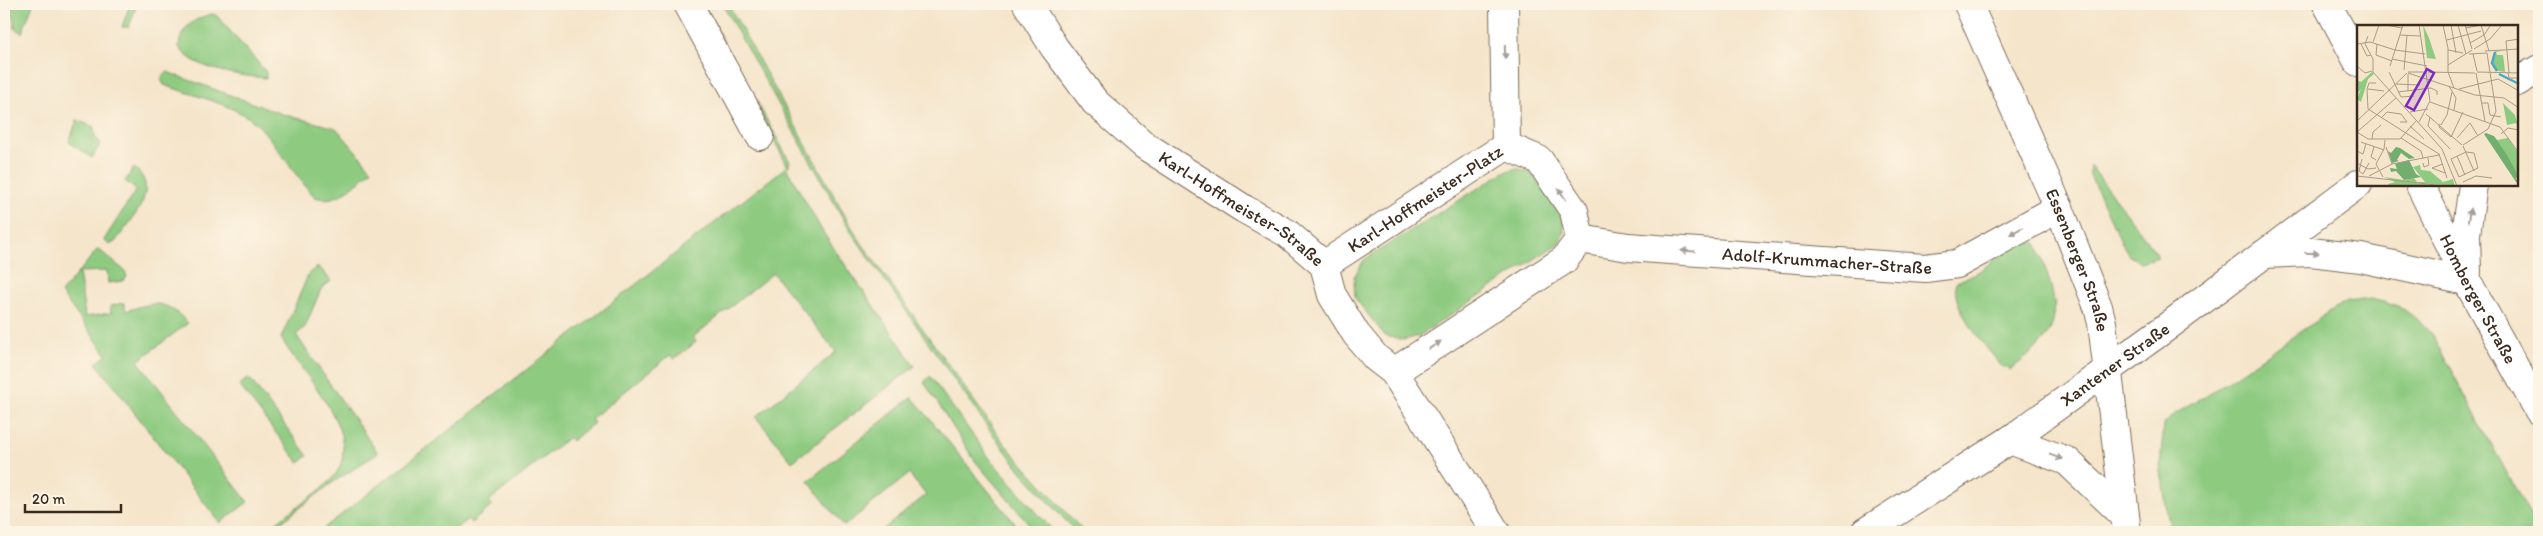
<svg xmlns="http://www.w3.org/2000/svg" width="2543" height="536" viewBox="0 0 2543 536" font-family="Itim,sans-serif">
	<rect width="100%" height="100%" fill="#fcf5e5"/>
	<filter id="ink" filterUnits="userSpaceOnUse"><feTurbulence type="fractalNoise" baseFrequency=".02" numOctaves="2"/><feDisplacementMap in="SourceGraphic" scale="10" xChannelSelector="R" yChannelSelector="G"/><feConvolveMatrix kernelMatrix="1 2 1 2 8 2 1 2 1" color-interpolation-filters="sRGB"/></filter>
	<filter id="wash" filterUnits="userSpaceOnUse"><feTurbulence type="fractalNoise" baseFrequency=".0096" numOctaves="4" result="noise"/><feDisplacementMap in="SourceGraphic" scale="20" xChannelSelector="R" yChannelSelector="G"/><feGaussianBlur stdDeviation="1.12" result="paint"/><feColorMatrix in="noise" values="0 0 0 0 0 0 0 0 0 0 0 0 0 0 0 0 0 1.4 0 .05"/><feComposite in="paint" operator="in"/></filter>
	<g filter="url(#wash)">
		<rect width="100%" height="100%" fill="#f5e5cb"/>
		<g fill="#8ecb81" stroke="#647a50">
			<polygon points="11,4 33,4 22,33 15,29"/>
			<polygon points="123,4 137,4 129,27 122,27 129,7"/>
			<polygon points="703,4 790,162 788,167"/>
			<polygon points="722,4 728,4 848,221 861,242 1004,443 1084,532 1077,532 1067,522 1021,471 988,428 849,229"/>
			<path d="M 213,14 L 217,16 L 266,72 L 266,78 C 241,76 193,70 179,47 C 179,29 195,17 213,14 Z"/>
			<path d="M 167,72 L 282,114 L 336,128 L 372,170 C 355,184 338,205 315,197 C 294,175 280,149 260,127 C 240,106 192,95 164,85 L 161,79 Z"/>
			<polygon points="77,120 94,127 95,137 101,143 92,158 69,142"/>
			<polygon points="2090,165 2159,257 2140,262 2128,255 2090,176"/>
			<polygon points="786,167 824,234 915,366 792,462 756,417 836,352 773,273 693,337 696,342 674,359 670,355 591,419 594,423 572,441 569,437 489,501 493,505 471,523 468,519 451,532 319,532"/>
			<path d="M 134,168 C 163,189 129,222 115,242 L 109,245 L 104,240 L 136,190 L 125,181 Z"/>
			<polygon points="1517,168 1533,174 1562,217 1564,232 1559,243 1419,336 1403,340 1385,336 1355,298 1354,277 1364,260 1504,172"/>
			<path d="M 2027,240 L 2036,242 C 2058,306 2072,327 2009,370 L 2006,366 L 2003,368 C 1989,350 1947,305 1957,282 L 1978,272 L 2016,244 Z"/>
			<path d="M 98,249 L 125,271 L 127,277 L 123,281 L 108,283 L 107,271 L 79,272 L 85,317 L 111,313 L 110,306 L 124,303 L 126,311 C 157,301 164,299 188,323 L 138,361 L 248,502 L 220,523 L 96,363 L 107,355 L 61,293 Z"/>
			<path d="M 316,268 L 320,268 L 331,281 L 321,289 L 305,327 L 296,335 L 378,453 L 332,483 L 269,532 L 263,532 C 284,516 307,501 327,484 C 375,441 302,376 281,338 L 309,273 Z"/>
			<path d="M 2370,299 C 2402,306 2410,311 2432,335 L 2539,532 L 2170,532 L 2160,464 L 2164,424 L 2172,416 L 2216,389 L 2335,308 L 2346,302 Z"/>
			<polygon points="930,376 991,460 1054,532 1036,532 975,461 924,382"/>
			<polygon points="249,378 308,456 299,463 239,385"/>
			<polygon points="912,397 1022,532 880,532 926,495 909,474 844,526 808,481"/>
		</g>
	</g>
	<g filter="url(#ink)">
		<g fill="none" stroke-linecap="round" stroke-linejoin="round">
			<g stroke="#7c6b5b" stroke-width="30">
				<g id="minor">
					<polyline points="688,4 760,136"/>
					<path id="s1" d="M 1027,4 L 1054,47 L 1095,102 L 1144,145 L 1244,209 L 1287,233 L 1324,265 L 1332,295 L 1356,334 L 1376,358 L 1394,372 L 1496,532"/>
					<polyline points="1504,4 1506,146"/>
					<path id="s2" d="M 1968,4 L 2059,208 L 2098,307 L 2102,323 L 2127,532"/>
					<polyline points="2327,4 2358,62"/>
					<path id="s3" d="M 1580,239 L 1628,247 L 1925,268 L 1957,264 L 2059,208"/>
					<path id="s4" d="M 1324,265 L 1506,146 L 1539,160 L 1574,211 L 1580,239 L 1564,260 L 1394,372"/>
				</g>
			</g>
			<g stroke="#7c6b5b" stroke-width="30">
				<g id="major">
					<polyline points="2517,82 2539,69"/>
					<path id="s5" d="M 2420,185 L 2467,281 L 2539,411"/>
					<polyline points="2264,254 2311,252 2361,258 2467,281"/>
					<polyline points="2467,272 2466,234 2473,185"/>
					<polyline points="2010,440 2067,461 2125,516"/>
					<path id="s6" d="M 1865,532 L 2010,440 L 2164,329 L 2358,184"/>
				</g>
			</g>
			<use href="#minor" stroke="#fff" stroke-width="28"/>
			<use href="#major" stroke="#fff" stroke-width="28"/>
		</g>
		<defs><path id="oneway-solid" d="M-6-.8H1V-3.2L6.5 0L1 3.2V.8H-6Z" transform="scale(1.25)"/></defs>
		<g fill="#a79f9a">
			<use href="#oneway-solid" transform="translate(1505 52) rotate(89)"/>
			<use href="#oneway-solid" transform="translate(1562 194) rotate(-124)"/>
			<use href="#oneway-solid" transform="translate(2469 215) rotate(-81)"/>
			<use href="#oneway-solid" transform="translate(2016 231) rotate(151)"/>
			<use href="#oneway-solid" transform="translate(1688 251) rotate(-176)"/>
			<use href="#oneway-solid" transform="translate(2312 253) rotate(2)"/>
			<use href="#oneway-solid" transform="translate(1435 345) rotate(-33)"/>
			<use href="#oneway-solid" transform="translate(2056 457) rotate(20)"/>
		</g>
	</g>
	<g text-anchor="middle" stroke-width="4.5" stroke-linejoin="round" paint-order="stroke">
		<g font-size="18" fill="#3b2a1e" stroke="#fcf5e5">
			<text dy="6" stroke="none"><textPath href="#s4" startOffset="121">Karl-Hoffmeister-Platz</textPath></text>
			<text dy="6" stroke="none"><textPath href="#s1" startOffset="301">Karl-Hoffmeister-Straße</textPath></text>
			<text dy="6" stroke="none"><textPath href="#s3" startOffset="248">Adolf-Krummacher-Straße</textPath></text>
			<text dy="6" stroke="none"><textPath href="#s2" startOffset="279">Essenberger Straße</textPath></text>
			<text dy="6" stroke="none"><textPath href="#s5" startOffset="128">Homberger Straße</textPath></text>
			<text dy="6" stroke="none"><textPath href="#s6" startOffset="301">Xantener Straße</textPath></text>
		</g>
	</g>
	<g transform="translate(2357 25)">
		<rect width="161" height="161" fill="#f5e5cb"/>
		<path d="M 66,0 L 72,13 L 79,34 L 70,33 ZM 149,25 L 139,27 L 140,30 L 146,30 L 147,37 L 148,47 L 141,46 L 135,39 L 138,26 ZM 15,47 L 17,49 L 11,54 L 4,77 L 0,74 L 4,64 L 0,69 L 0,55 L 4,57 ZM 146,78 L 158,90 L 161,101 L 159,98 L 150,100 ZM 137,111 L 140,115 L 151,113 L 161,128 L 161,148 L 158,149 ZM 63,140 L 64,145 L 73,146 L 86,157 L 96,154 L 98,161 L 50,157 L 83,161 L 33,161 L 31,159 L 38,157 L 27,152 L 47,155 L 57,153 L 60,157 L 68,157 L 56,142 Z" fill="#8ecb81"/>
		<path d="M 129,108 L 137,111 L 150,130 L 161,150 L 159,154 L 161,157 L 159,157 L 127,109 ZM 39,122 L 43,123 L 58,133 L 52,134 L 44,128 L 40,135 L 42,136 L 35,138 L 31,126 L 34,128 ZM 52,135 L 59,149 L 64,152 L 47,155 L 39,146 L 34,147 L 33,143 L 40,144 L 38,139 Z" fill="#72af6f"/>
		<path fill="none" stroke="#4ba8ca" stroke-width="2.5" d="M 138,27 L 135,38 L 140,46M 142,49 L 162,59"/>
		<path fill="none" stroke="#ab9a86" stroke-width="1" d="M 29,0 L 45,3M 86,0 L 91,23 L 91,47 L 97,63M 94,0 L 99,28M 101,0 L 109,29M 108,0 L 115,24M 124,0 L 132,26M 109,3 L 124,0M 43,10 L 63,11M 11,11 L 8,19 L 16,34 L 16,47 L 85,124 L 100,161M 90,15 L 124,6M 16,17 L 22,0M 113,18 L 127,10 L 133,1M 0,19 L 13,17 L 38,25 L 68,29M 4,19 L 10,31 L 14,30M 20,19 L 19,30 L 35,36M 117,24 L 133,14 L 145,0M 91,25 L 106,28M 128,26 L 162,24M 116,29 L 120,46M 35,34 L 70,41M 91,40 L 115,25M 0,41 L 8,48 L 15,46M 33,41 L 46,0M 47,45 L 50,10M 32,47 L 44,72 L 57,71M 51,47 L 69,47M 71,47 L 118,48M 120,47 L 162,48M 51,48 L 118,70 L 147,73 L 162,83M 119,48 L 128,96M 151,48 L 152,53 L 162,53M 152,48 L 149,16 L 162,14M 51,49 L 51,66M 39,59 L 63,60M 92,61 L 99,73 L 97,85M 11,64 L 27,66M 102,64 L 141,54 L 162,66M 41,67 L 74,63 L 80,66 L 80,70M 39,73 L 0,107 L 11,114 L 43,114 L 59,96M 73,77 L 143,102 L 162,128M 125,78 L 131,78 L 133,90 L 144,92M 11,84 L 82,129 L 90,153M 11,84 L 10,64 L 12,58 L 19,58M 53,87 L 71,84M 69,89 L 105,120M 73,92 L 71,101 L 93,124M 24,93 L 30,87 L 44,89 L 50,97 L 43,97M 0,96 L 50,48M 62,97 L 73,76 L 62,0M 83,99 L 82,102 L 94,112 L 106,87M 84,100 L 90,90 L 95,67M 53,101 L 67,114M 144,109 L 151,103 L 162,105M 44,113 L 64,126 L 66,133M 100,113 L 113,98 L 121,111M 15,114 L 16,107 L 24,100M 4,117 L 27,125M 106,120 L 131,104 L 139,86 L 130,28 L 112,29M 106,121 L 117,146M 17,122 L 14,132 L 19,135M 29,122 L 35,139M 0,126 L 6,129 L 9,119M 109,127 L 117,128 L 121,143 L 102,152 L 94,134 ZM 100,131 L 108,150M 5,134 L 2,146 L 6,149 L 12,138M 0,138 L 11,144 L 19,143M 66,138 L 67,142 L 72,140 L 71,133M 86,139 L 75,143 L 88,148M 0,151 L 88,161M 12,151 L 35,139 L 82,130M 26,152 L 19,139 L 27,124 L 28,115M 106,157 L 119,151 L 135,153"/>
		<path fill="#7b2cbf" fill-opacity="0.15" stroke="#7b2cbf" stroke-width="2.5" d="M 70,44 L 77,48 L 57,85 L 49,81 Z"/>
		<rect width="161" height="161" fill="none" stroke="#3b2a1e" stroke-width="2.5"/>
	</g>
	<rect width="2543" height="536" fill="none" stroke="#fcf5e5" stroke-width="20"/>
	<path d="M25 504v8h96v-8" fill="none" stroke="#3b2a1e" stroke-width="2.5"/>
	<text x="32" y="504" font-size="15" fill="#3b2a1e" stroke="#fcf5e5" stroke-width="4" paint-order="stroke">20 m</text>
</svg>
